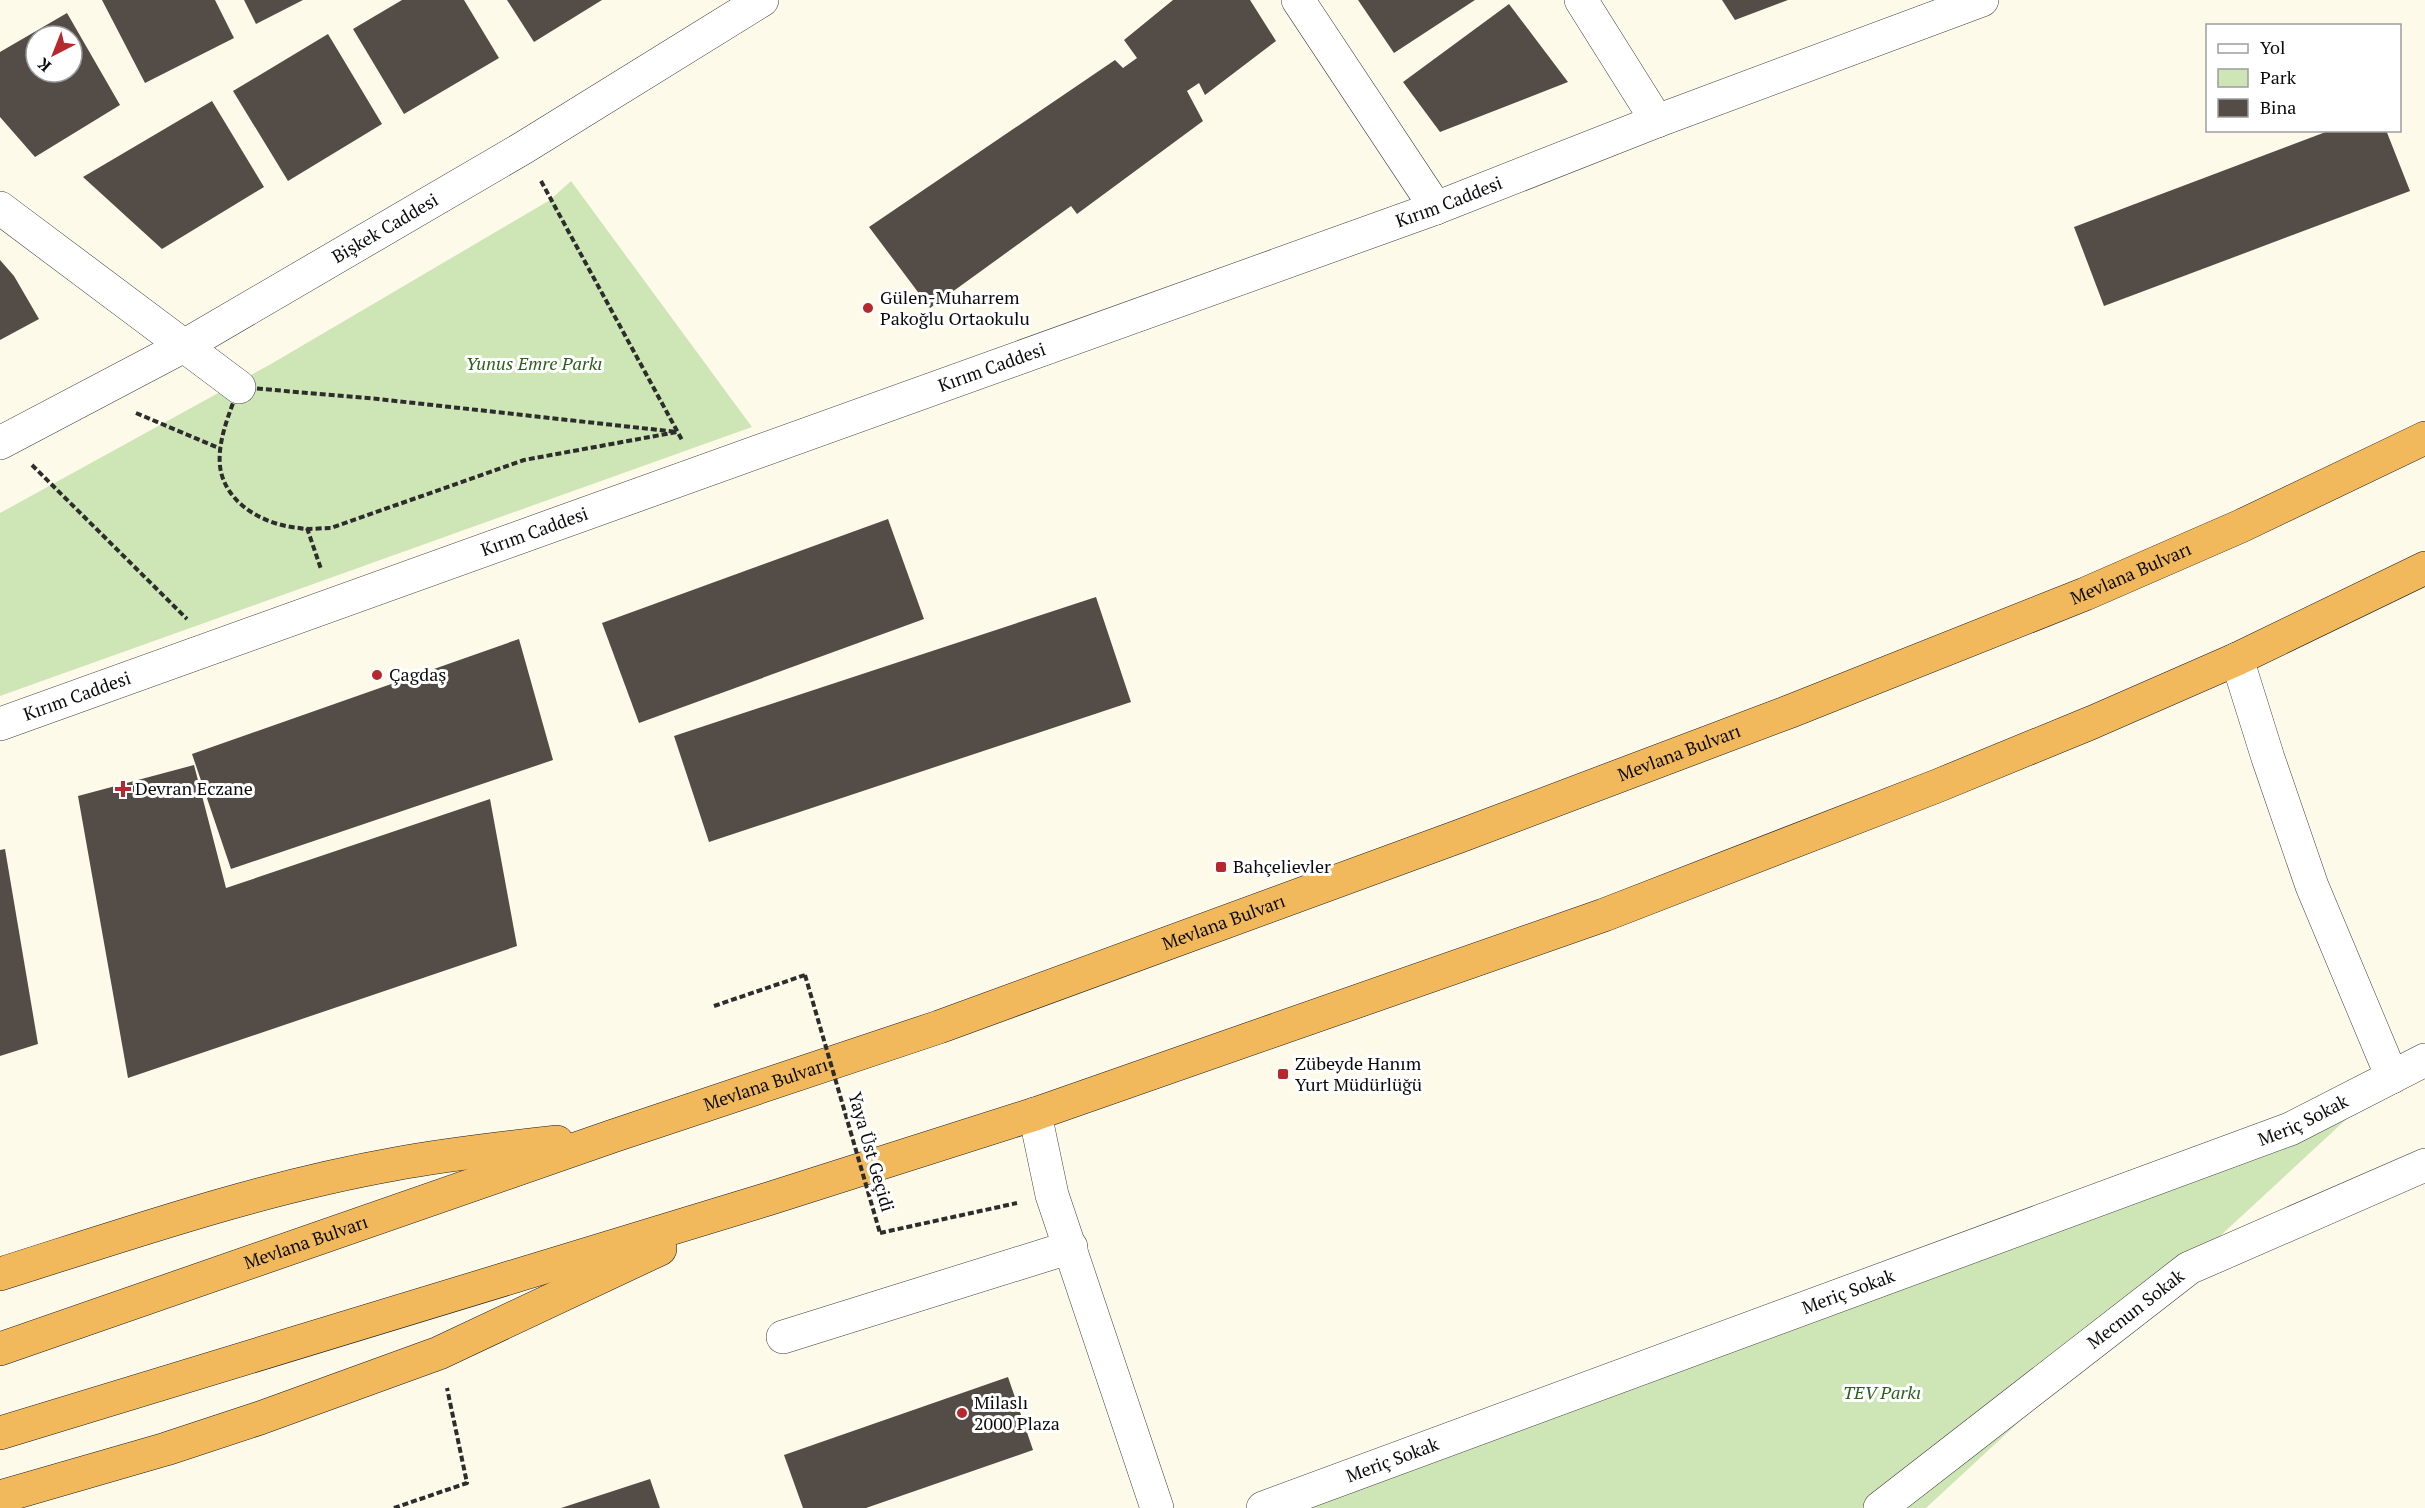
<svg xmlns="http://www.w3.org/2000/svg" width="2425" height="1508" viewBox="0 0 2425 1508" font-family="'PT Serif',serif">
	<rect width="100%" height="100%" fill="#fefae9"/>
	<g fill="#cee6b5">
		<polygon points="571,181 752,427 0,696 0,513 271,364 550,200"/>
		<polygon points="2392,1077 1926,1508 1260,1508"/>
	</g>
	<g fill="#534c47" fill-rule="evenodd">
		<polygon points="102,0 215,0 234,38 145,83"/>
		<polygon points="244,0 303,0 256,24"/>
		<polygon points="402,0 464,0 499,58 404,114 353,29"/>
		<polygon points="507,0 602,0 534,42"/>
		<polygon points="1173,0 1250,0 1276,41 1205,95 1199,83 1187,91 1203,121 1077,214 1071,206 930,308 869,227 1115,60 1123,68 1137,58 1124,40"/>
		<polygon points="1358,0 1475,0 1394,53"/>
		<polygon points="1722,0 1788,0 1735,20"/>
		<polygon points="1509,4 1568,82 1440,132 1403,82"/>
		<path d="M 67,13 L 120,105 L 35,157 L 0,117 L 0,52 ZM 36,36 L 72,36 L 72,72 L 36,72 Z"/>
		<polygon points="328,34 382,124 288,181 233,91"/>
		<polygon points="212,101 264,187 162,249 83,177"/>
		<polygon points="2331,130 2386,130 2410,191 2104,306 2074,227"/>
		<polygon points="0,260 14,276 39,319 0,340"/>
		<polygon points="888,519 924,619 639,723 602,623"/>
		<polygon points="1096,597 1131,702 709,842 674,736"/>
		<polygon points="519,639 553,760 231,869 192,754"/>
		<polygon points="194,765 226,888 490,799 517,946 128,1078 78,796"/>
		<polygon points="5,849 38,1044 0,1056 0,850"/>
		<polygon points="1008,1377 1033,1450 866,1508 803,1508 784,1455"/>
		<polygon points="650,1479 660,1508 561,1508"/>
	</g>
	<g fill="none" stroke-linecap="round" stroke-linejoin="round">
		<g stroke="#3e3e3e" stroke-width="34">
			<g id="minor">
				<polyline points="1298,0 1436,208"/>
				<polyline points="1581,0 1657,121"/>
				<polyline points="0,208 239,387"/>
				<polyline points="2237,659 2268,758 2312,886 2392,1077"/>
				<polyline points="1035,1114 1052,1195 1157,1508"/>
				<polyline points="783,1337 1071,1247"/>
				<path id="s1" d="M 1263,1508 L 2290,1129 L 2425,1060"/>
				<path id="s2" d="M 1880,1508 L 2189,1268 L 2425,1165"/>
			</g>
		</g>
		<g stroke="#3e3e3e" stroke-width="34">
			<g id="tertiary">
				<path id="s3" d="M 0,443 L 184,346 L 523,148 L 762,0"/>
				<path id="s4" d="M 0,724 L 1436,208 L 1657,121 L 1982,0"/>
			</g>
		</g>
		<g stroke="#1c1c1c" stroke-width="34">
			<g id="trunk">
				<path d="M 0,1274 C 130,1233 260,1188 395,1164 C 448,1154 503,1148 557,1142"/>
				<path id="s5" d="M 0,1349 L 613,1136 L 939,1027 L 1460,836 L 1791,711 L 2085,594 L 2241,526 L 2425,438"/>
				<polyline points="0,1433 768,1199 1035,1114 1604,915 1937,786 2093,722 2237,659 2425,568"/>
				<polyline points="0,1497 166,1449 260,1418 439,1353 660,1249"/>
			</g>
		</g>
		<g stroke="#2d2d2d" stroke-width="4" stroke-dasharray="6 3" stroke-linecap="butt">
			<polyline points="541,181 682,440"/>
			<path d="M 239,387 L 378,399 L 677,432 L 524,460 L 331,528 C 321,528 309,530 299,528 C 266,525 229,506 221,472 C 215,445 230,412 239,387 Z"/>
			<polyline points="136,413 221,449"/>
			<polyline points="32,465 187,619"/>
			<polyline points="307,528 321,569"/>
			<polyline points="714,1006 805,975"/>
			<polyline points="880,1233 1017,1203"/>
			<polyline points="394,1508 467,1483 447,1388"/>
		</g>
		<use href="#minor" stroke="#fff" stroke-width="33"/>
		<use href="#tertiary" stroke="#fff" stroke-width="33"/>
		<use href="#trunk" stroke="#f2b85c" stroke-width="33"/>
		<polyline stroke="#2d2d2d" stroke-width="4" stroke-dasharray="6 3" stroke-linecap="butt" points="805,975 880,1233"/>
	</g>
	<g fill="#b5282d" stroke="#fff" stroke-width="2">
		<circle cx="868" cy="308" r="6"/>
		<circle cx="377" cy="675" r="6"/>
		<path d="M120 780h6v6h6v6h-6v6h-6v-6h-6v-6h6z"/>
		<rect x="1215" y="861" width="12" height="12" rx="3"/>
		<rect x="1277" y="1068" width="12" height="12" rx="3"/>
		<circle cx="962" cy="1413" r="6"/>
	</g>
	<g text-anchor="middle" stroke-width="6" stroke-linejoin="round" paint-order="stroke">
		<g font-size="18" fill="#0b0b0b" stroke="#fff">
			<text dy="6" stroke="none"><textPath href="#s4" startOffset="1540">Kırım Caddesi</textPath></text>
			<text dy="6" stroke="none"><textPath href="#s3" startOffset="441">Bişkek Caddesi</textPath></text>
			<text dy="6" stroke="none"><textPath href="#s4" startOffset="1054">Kırım Caddesi</textPath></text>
			<text dy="6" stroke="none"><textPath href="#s4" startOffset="568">Kırım Caddesi</textPath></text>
			<text dy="6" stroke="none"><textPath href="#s5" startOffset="2268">Mevlana Bulvarı</textPath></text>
			<text dy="6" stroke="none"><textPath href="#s4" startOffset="82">Kırım Caddesi</textPath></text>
			<text dy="6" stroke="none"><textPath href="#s5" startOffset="1782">Mevlana Bulvarı</textPath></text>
			<text dy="6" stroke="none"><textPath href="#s5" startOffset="1296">Mevlana Bulvarı</textPath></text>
			<text dy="6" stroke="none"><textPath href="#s5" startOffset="810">Mevlana Bulvarı</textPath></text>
			<text dy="6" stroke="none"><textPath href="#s1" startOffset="1110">Meriç Sokak</textPath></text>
			<text transform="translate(871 1152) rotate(74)" y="6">Yaya Üst Geçidi</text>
			<text dy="6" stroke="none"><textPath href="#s5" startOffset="324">Mevlana Bulvarı</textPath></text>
			<text dy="6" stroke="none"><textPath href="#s1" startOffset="624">Meriç Sokak</textPath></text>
			<text dy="6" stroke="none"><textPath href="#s2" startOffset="324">Mecnun Sokak</textPath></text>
			<text dy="6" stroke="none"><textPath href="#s1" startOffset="138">Meriç Sokak</textPath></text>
		</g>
		<g font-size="18" fill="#0b0b0b" stroke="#fff" text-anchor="start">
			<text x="880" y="304">Gülen-Muharrem<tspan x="880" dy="21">Pakoğlu Ortaokulu</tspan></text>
			<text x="389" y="681">Çagdaş</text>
			<text x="135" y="795">Devran Eczane</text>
			<text x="1233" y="873">Bahçelievler</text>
			<text x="1295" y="1070">Zübeyde Hanım<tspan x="1295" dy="21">Yurt Müdürlüğü</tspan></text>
			<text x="974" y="1409">Milaslı<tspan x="974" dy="21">2000 Plaza</tspan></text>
		</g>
		<g font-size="18" font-style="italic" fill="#2b5f1e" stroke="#fff">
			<text x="534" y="370">Yunus Emre Parkı</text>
			<text x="1882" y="1399">TEV Parkı</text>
		</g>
	</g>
	<rect x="2206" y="24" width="195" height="108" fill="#ffffff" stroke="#9d9d9d" stroke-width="1.5"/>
	<rect x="2218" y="44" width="30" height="9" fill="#ffffff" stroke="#9d9d9d" stroke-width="1.5"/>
	<text x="2260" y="54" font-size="18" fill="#0b0b0b">Yol</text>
	<rect x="2218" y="69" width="30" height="18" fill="#cee6b5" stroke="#9d9d9d" stroke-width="1.5"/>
	<text x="2260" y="84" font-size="18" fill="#0b0b0b">Park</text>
	<rect x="2218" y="99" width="30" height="18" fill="#534c47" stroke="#9d9d9d" stroke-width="1.5"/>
	<text x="2260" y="114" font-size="18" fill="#0b0b0b">Bina</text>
	<g transform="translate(54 54) rotate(222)"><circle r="28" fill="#ffffff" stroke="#9d9d9d" stroke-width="1.5"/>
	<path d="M0-4.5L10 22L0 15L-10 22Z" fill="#b5282d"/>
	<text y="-9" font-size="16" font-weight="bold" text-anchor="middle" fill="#0b0b0b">K</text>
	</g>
</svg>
